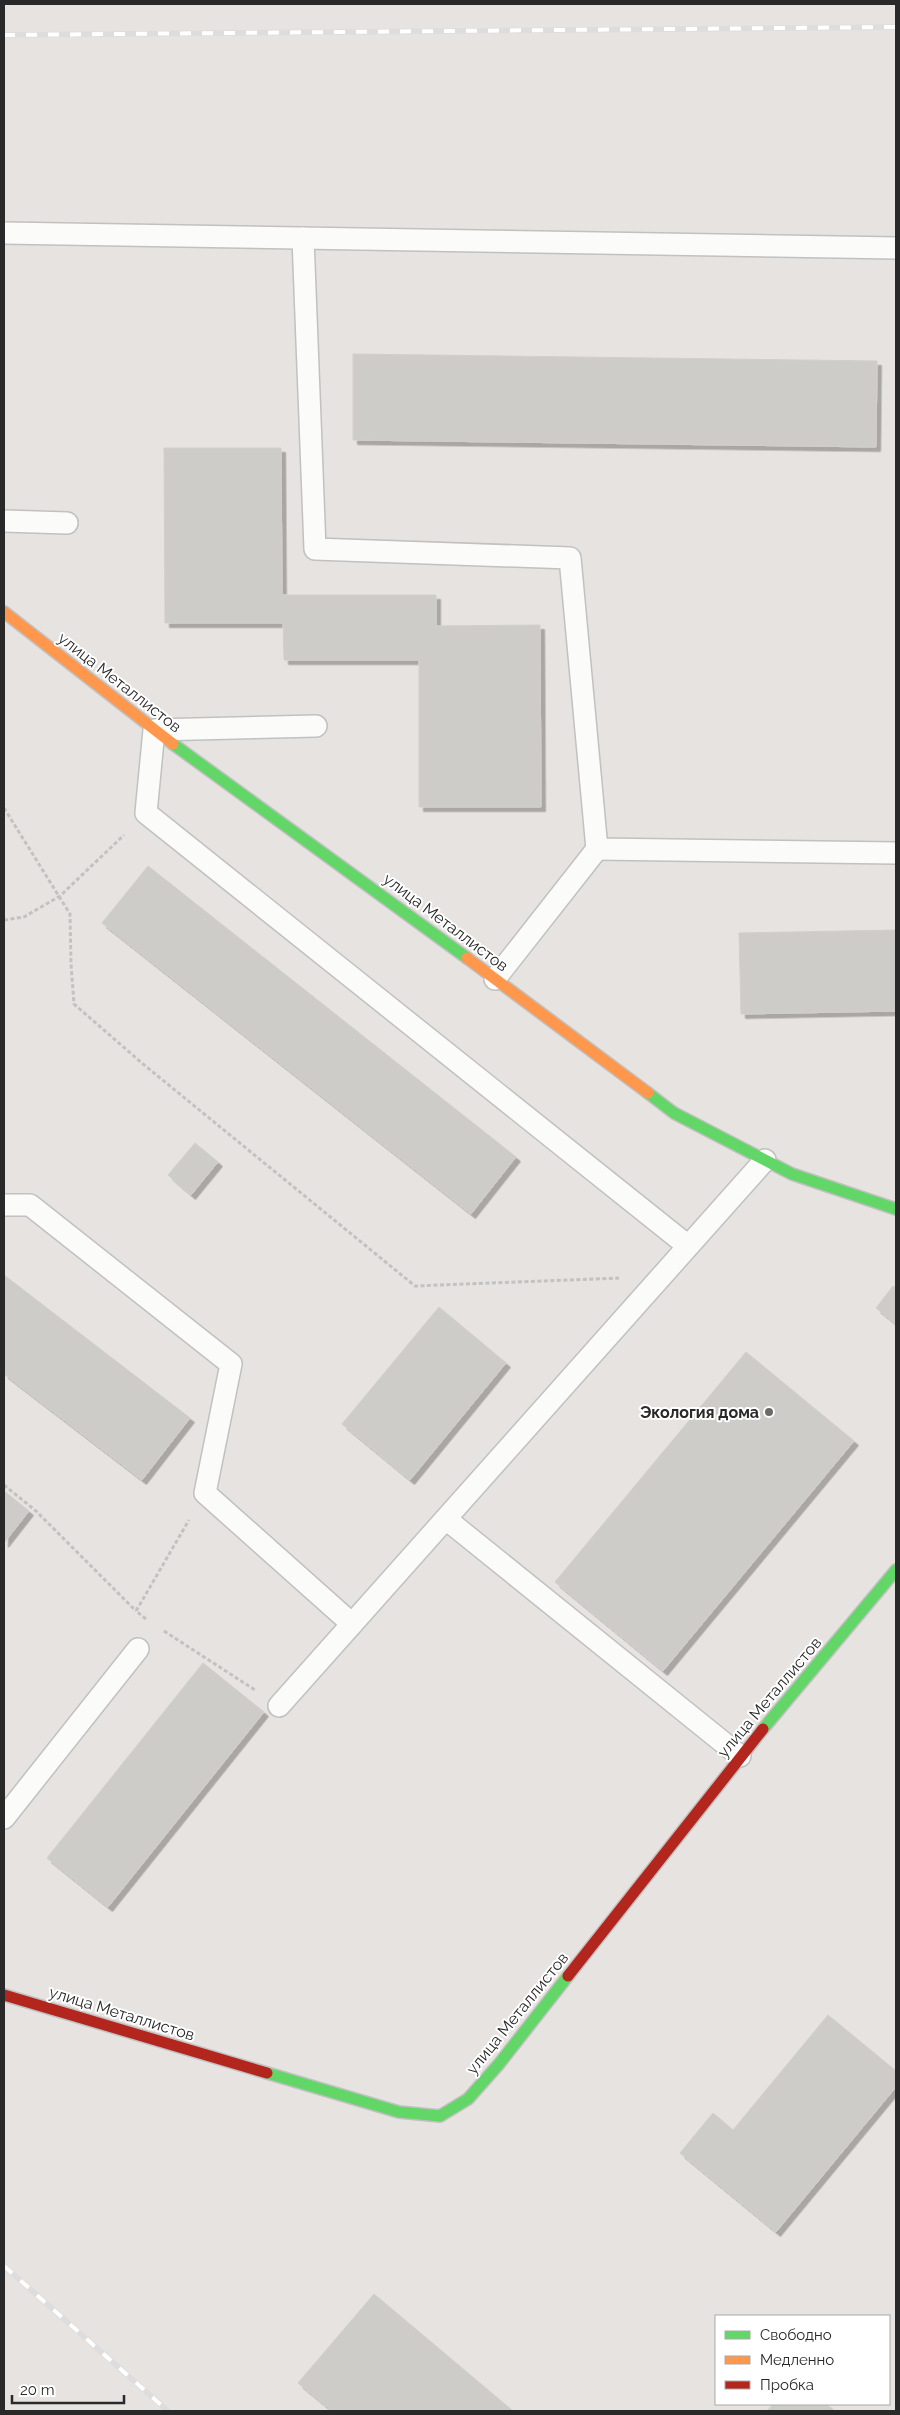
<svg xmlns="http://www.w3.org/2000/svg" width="900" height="2415" viewBox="0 0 900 2415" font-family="Raleway,sans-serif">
	<defs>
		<filter id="shadow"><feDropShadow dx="4.5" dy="4.5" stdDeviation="0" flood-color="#0004"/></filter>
	</defs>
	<rect width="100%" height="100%" fill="#e6e3e0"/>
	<g fill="#ceccc9" stroke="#d1cfcc" filter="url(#shadow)">
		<polygon points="353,354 877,361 876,447 353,440"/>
		<polygon points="164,448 281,448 282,595 436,595 436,626 540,625 541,807 419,807 419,660 284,660 283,623 165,623"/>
		<polygon points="148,866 516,1157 471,1214 102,923"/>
		<polygon points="896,930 896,1011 741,1014 739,933"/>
		<polygon points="195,1143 218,1162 191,1195 168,1175"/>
		<polygon points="4,1275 190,1418 142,1480 4,1374"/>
		<polygon points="893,1286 896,1288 896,1324 876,1308"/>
		<polygon points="439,1307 506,1363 410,1480 342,1424"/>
		<polygon points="746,1352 854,1441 663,1671 555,1582"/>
		<polygon points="4,1491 29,1511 4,1543"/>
		<polygon points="203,1663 264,1712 108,1907 47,1858"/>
		<polygon points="828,2015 896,2071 896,2087 776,2232 680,2153 713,2113 733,2130"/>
		<polygon points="374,2294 513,2411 332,2411 298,2383"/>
		<polygon points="773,2404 826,2404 835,2411 767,2411"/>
	</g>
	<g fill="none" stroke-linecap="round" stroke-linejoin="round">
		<g stroke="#c1c1c1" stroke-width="24">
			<g id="lane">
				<polyline points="4,233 896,248"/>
				<polyline points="303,238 315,549 570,558 597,849 896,853"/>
				<polyline points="4,521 67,523"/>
				<polyline points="316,726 154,730 146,813 688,1246"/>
				<polyline points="495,979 597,849"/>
				<polyline points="4,1205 30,1205 231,1364 205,1493 352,1624 765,1160"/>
				<polyline points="446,1519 740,1756"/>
				<polyline points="279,1706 352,1624"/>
				<polyline points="4,1818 138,1649"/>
			</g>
		</g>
		<g stroke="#c1c1c1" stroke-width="14">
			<g id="fast">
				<polyline points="173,744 467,958"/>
				<polyline points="648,1093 674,1113 792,1174 896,1209"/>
				<polyline points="763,1729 896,1570"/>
				<polyline points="267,2073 399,2112 440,2116 468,2099 499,2064 568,1976"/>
			</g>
		</g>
		<g stroke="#c1c1c1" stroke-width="14">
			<g id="slow">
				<polyline points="4,612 173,744"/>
				<polyline points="467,958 648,1093"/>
			</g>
		</g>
		<g stroke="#c1c1c1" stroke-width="14">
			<g id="jam">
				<polyline points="568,1976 763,1729"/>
				<polyline points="4,1995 267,2073"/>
			</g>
		</g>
		<g stroke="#c3c2c2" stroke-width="3" stroke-dasharray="4 2.5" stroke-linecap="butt">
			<polyline points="4,808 70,914 71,964 74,1004 143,1064 415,1286 619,1278"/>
			<polyline points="4,920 24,917 60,896 124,835"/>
			<polyline points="4,1485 36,1511 136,1611"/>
			<polyline points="146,1619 136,1611 189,1520"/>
			<polyline points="164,1631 255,1690"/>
		</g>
		<use href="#lane" stroke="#fbfbfa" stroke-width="21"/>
		<use href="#fast" stroke="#63d668" stroke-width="11"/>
		<use href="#slow" stroke="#ff974d" stroke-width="11"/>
		<use href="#jam" stroke="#b3261e" stroke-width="11"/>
		<g stroke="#ddddde" stroke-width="5.5">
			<g id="rail">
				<polyline points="4,35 896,27"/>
				<polyline points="4,2266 168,2411"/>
			</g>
		</g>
		<use href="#rail" stroke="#fff" stroke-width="4" stroke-dasharray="11" stroke-linecap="butt"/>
	</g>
	<circle fill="#6b6a69" stroke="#fff" stroke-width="2" cx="769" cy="1412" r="5"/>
	<g text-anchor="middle" stroke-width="4" stroke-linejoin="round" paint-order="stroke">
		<g font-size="16" fill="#292929" stroke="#fff">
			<text transform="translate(120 682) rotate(38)" y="6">улица Металлистов</text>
			<text transform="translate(446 922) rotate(37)" y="6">улица Металлистов</text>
			<text transform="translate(769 1697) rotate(-50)" y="6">улица Металлистов</text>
			<text transform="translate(122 2013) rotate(17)" y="6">улица Металлистов</text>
			<text transform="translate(517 2013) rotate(-51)" y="6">улица Металлистов</text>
		</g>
		<g font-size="16" font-weight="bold" fill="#292929" stroke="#fff" text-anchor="end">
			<text x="759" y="1418">Экология дома</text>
		</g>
	</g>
	<rect width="900" height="2415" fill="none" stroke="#292929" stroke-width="10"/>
	<rect x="715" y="2315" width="175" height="90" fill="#ffffff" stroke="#a9a9a9"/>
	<rect x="725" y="2331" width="25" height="8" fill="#63d668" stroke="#a9a9a9"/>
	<text x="760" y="2340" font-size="15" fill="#292929">Свободно</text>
	<rect x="725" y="2356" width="25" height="8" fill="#ff974d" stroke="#a9a9a9"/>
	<text x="760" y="2365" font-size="15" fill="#292929">Медленно</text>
	<rect x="725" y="2381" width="25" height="8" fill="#b3261e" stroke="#a9a9a9"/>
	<text x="760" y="2390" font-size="15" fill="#292929">Пробка</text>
	<path d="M12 2395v8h112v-8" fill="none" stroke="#292929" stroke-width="2.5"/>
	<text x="20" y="2395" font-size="15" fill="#292929" stroke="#ffffff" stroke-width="4" paint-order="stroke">20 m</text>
</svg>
